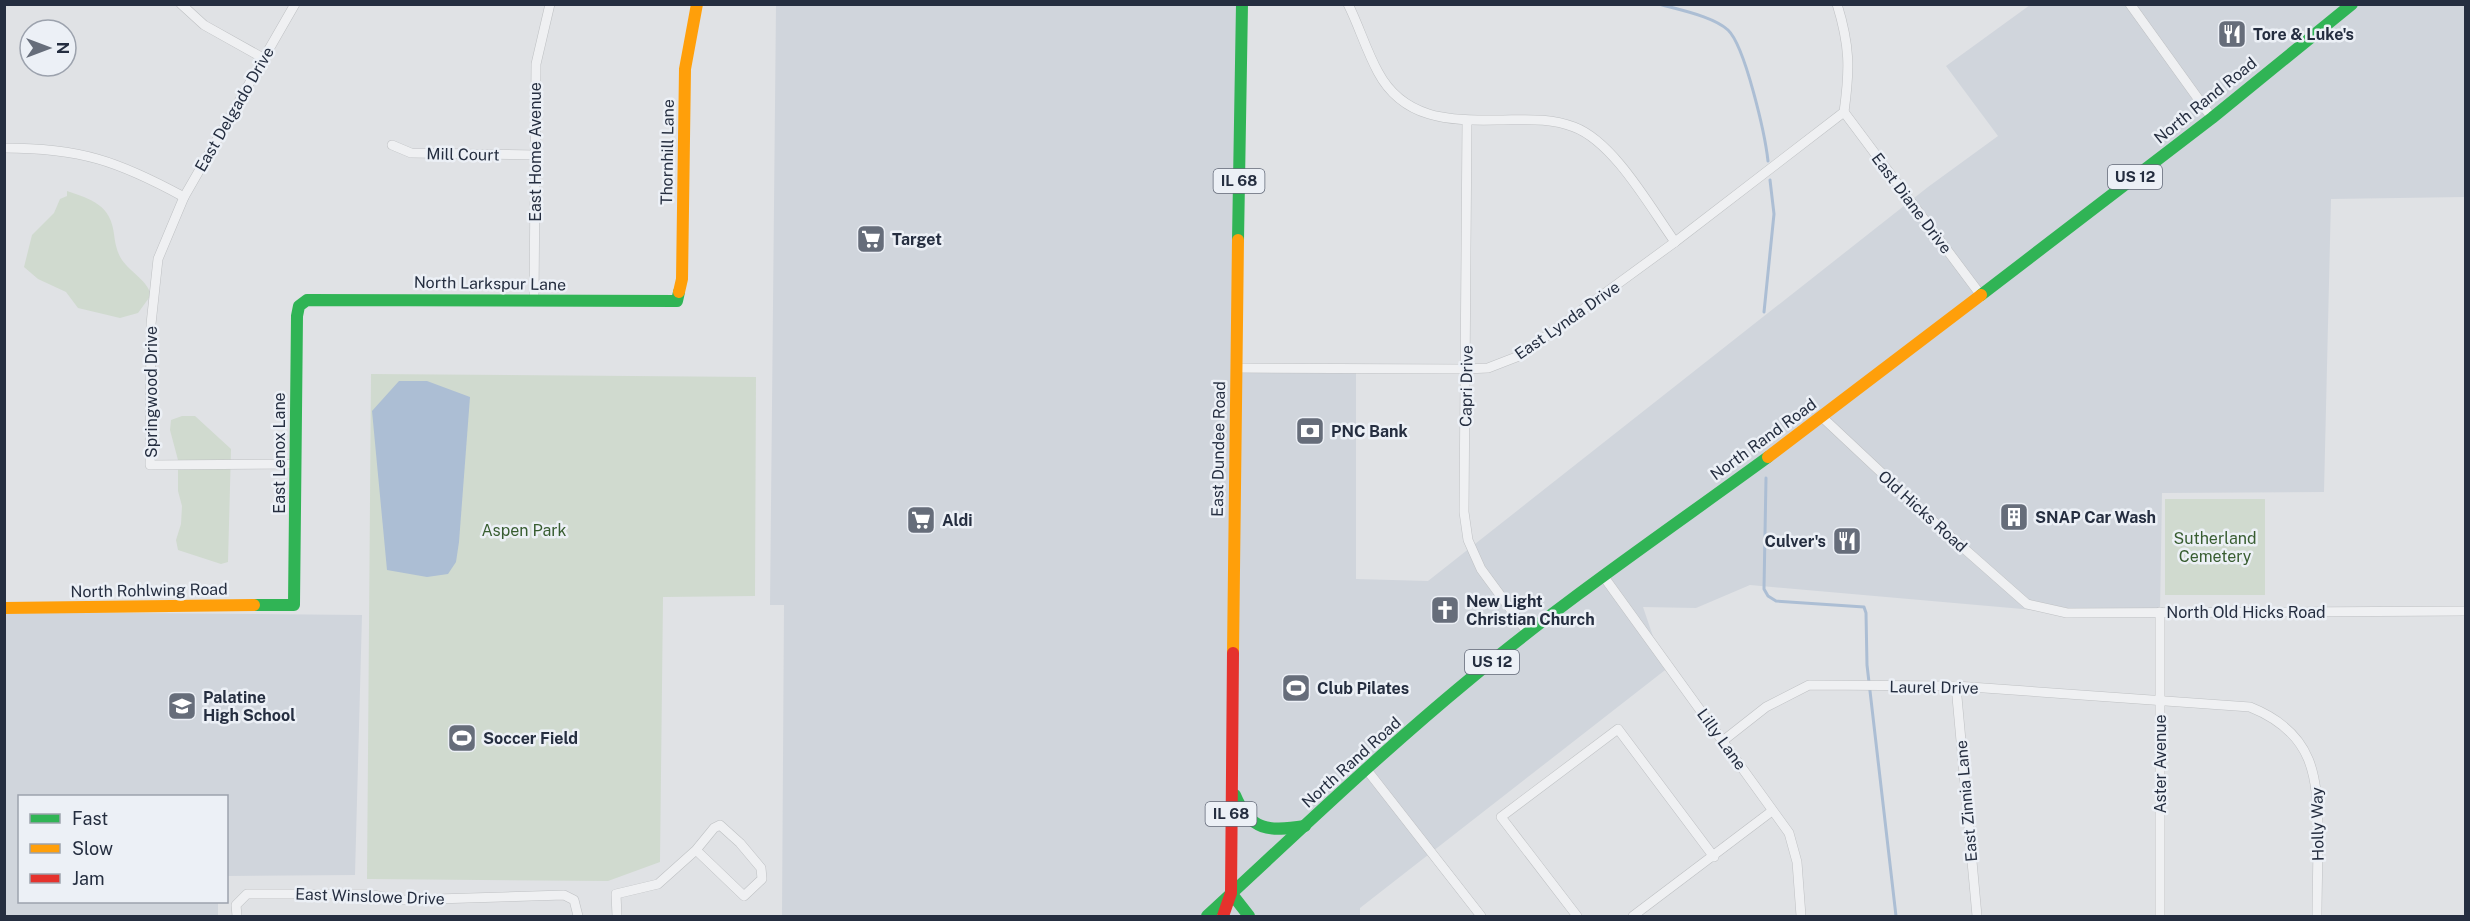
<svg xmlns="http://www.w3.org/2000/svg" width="2470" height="921" viewBox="0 0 2470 921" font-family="'Public Sans',sans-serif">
	<rect width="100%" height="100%" fill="#e0e2e5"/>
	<g fill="#d0d5dc">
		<polygon points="776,5 1242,5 1236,368 1356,370 1356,579 1428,581 1928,187 1998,136 1946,66 2030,5 2465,5 2465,197 2331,199 2324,492 2162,493 2160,612 2067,613 1750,585 1696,608 1643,607 1659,654 1669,667 1360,908 1360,916 782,916 784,605 770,605"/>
		<polygon points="5,612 362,615 355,875 227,876 226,796 20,796 20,902 218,902 218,916 5,916"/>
	</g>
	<g fill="#d0dacf">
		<path d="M 67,191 C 91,199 111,205 114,234 C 115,243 117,253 122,260 C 131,273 147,280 151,295 L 138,313 L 120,318 L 78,308 L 66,292 L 38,279 L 24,267 L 32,235 L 54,213 L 60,199 L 67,196 Z"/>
		<polygon points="371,374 756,377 755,596 663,597 660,862 608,881 367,879"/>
		<polygon points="182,416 195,416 231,449 228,562 221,564 178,550 176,540 181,524 182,506 178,491 178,460 170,430 171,420"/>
		<rect x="2165" y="499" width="100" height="96"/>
	</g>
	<polygon fill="#acbed4" points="399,381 427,381 470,397 459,542 456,562 448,574 427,577 387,570 372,411"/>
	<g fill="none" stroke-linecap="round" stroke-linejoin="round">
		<g stroke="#acbed4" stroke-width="3">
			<path d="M 1659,4 C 1679,10 1713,16 1728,30 C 1745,46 1765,134 1768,161"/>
			<polyline points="1764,312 1774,214 1770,180"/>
			<polyline points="1766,478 1764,589 1768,596 1776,601 1864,607 1866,613 1867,665 1896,916"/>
		</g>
		<g stroke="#bec0c3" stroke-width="10">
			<g id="street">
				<polyline points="181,4 204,25 263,58"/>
				<polyline points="295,4 184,197 158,259 151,324 150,465 295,464"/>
				<path d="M 1348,4 C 1359,26 1366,50 1378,72 C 1403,119 1449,121 1497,120 C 1523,120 1549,117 1574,127 C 1614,142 1650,207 1675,242"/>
				<path d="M 1837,4 C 1850,46 1850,69 1844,112"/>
				<polyline points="2130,4 2212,118"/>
				<polyline points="1844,112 1980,294"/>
				<polyline points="1467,121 1464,512 1468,540 1481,569 1528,633"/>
				<polyline points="392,145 411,153 535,155"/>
				<path d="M 4,148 C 80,148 118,161 184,197"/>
				<polyline points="534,300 536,64 550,4"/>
				<polyline points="1236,368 1466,369 1488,368 1519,356 1675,242 1844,112"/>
				<polyline points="1822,417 1934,522 2027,604 2067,613 2466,611"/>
				<polyline points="1604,577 1789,833 1797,862 1801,916"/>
				<polyline points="2160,612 2160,916"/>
				<polyline points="1956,686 1977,916"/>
				<path d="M 1724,740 L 1766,707 L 1809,685 L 1956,686 L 2250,707 C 2315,733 2318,777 2318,838 C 2318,864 2317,890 2317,916"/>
				<polyline points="1367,770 1481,916"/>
				<polyline points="237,916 236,905 247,894 366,894 403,900 564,895 574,900 578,916"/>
				<polyline points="617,916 616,894 658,884 696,850 744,896 762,879 761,868 740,843 720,825 714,828 696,850"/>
				<polyline points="1577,916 1501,817 1618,729 1714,857"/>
				<polyline points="1633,916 1772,811"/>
			</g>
		</g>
		<use href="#street" stroke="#eff0f2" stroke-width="9"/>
		<g stroke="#30b455" stroke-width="12">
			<polyline points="1238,240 1242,4"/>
			<polyline points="1981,295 2212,118 2352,4"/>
			<polyline points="254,605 294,605 297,316 299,306 307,300 677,301 679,292"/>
			<path d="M 1235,795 C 1250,831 1269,832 1305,826"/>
			<polyline points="1231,893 1249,916"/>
			<path d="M 1207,916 C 1294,836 1379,754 1470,679 C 1565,600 1668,530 1768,457"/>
		</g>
		<g stroke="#ff9f0a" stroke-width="12">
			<polyline points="679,292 682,279 685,69 697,4"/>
			<polyline points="1768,457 1981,295"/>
			<polyline points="4,608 254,605"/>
			<polyline points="1233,653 1238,240"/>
		</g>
		<polyline stroke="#e5322d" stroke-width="12" points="1223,916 1231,893 1233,653"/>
	</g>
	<defs>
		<g id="restaurant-square" transform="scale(1.5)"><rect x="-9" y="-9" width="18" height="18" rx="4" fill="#666d7a" stroke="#ecf0f6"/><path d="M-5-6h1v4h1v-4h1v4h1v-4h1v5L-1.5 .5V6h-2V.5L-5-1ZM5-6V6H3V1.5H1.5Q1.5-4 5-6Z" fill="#fff"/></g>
		<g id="supermarket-square" transform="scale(1.5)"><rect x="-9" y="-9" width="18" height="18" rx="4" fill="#666d7a" stroke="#ecf0f6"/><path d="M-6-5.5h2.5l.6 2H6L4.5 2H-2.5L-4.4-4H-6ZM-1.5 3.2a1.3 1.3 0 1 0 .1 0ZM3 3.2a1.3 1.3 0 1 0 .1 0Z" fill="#fff"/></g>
		<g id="bank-square" transform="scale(1.5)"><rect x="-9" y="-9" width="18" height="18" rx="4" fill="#666d7a" stroke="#ecf0f6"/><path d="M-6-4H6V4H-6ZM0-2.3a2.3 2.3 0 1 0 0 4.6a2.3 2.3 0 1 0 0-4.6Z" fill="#fff"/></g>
		<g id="building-square" transform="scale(1.5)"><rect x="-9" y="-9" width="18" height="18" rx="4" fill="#666d7a" stroke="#ecf0f6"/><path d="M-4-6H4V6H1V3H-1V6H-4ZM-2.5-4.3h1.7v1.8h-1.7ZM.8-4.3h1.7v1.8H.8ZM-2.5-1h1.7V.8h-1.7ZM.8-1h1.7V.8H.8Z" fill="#fff"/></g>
		<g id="church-square" transform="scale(1.5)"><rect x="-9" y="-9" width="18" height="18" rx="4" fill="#666d7a" stroke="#ecf0f6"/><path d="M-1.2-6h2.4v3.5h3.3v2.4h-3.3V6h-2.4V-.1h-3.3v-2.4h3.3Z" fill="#fff"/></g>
		<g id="stadium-square" transform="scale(1.5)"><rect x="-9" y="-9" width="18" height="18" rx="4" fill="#666d7a" stroke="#ecf0f6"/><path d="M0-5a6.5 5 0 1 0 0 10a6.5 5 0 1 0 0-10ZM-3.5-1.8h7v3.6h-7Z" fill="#fff"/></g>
		<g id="school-square" transform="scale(1.5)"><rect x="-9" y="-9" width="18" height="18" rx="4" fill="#666d7a" stroke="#ecf0f6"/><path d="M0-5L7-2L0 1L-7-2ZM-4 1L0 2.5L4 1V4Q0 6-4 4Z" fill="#fff"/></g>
	</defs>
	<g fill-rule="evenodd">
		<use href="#restaurant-square" x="2232" y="34"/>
		<use href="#supermarket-square" x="871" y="239"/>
		<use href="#bank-square" x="1310" y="431"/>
		<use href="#building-square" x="2014" y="517"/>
		<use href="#supermarket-square" x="921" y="520"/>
		<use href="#restaurant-square" x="1847" y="541"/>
		<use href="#church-square" x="1445" y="610"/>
		<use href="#stadium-square" x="1296" y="688"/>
		<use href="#school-square" x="182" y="706"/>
		<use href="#stadium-square" x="462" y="738"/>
	</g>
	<g text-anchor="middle" stroke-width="5" stroke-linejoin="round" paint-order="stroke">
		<g fill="#ecf0f6" stroke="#616877" stroke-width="1.5">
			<rect x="2108" y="165" width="54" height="24" rx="4.5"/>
			<rect x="1213.5" y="169" width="51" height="24" rx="4.5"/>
			<rect x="1465" y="650" width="54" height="24" rx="4.5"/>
			<rect x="1205.5" y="802" width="51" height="24" rx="4.5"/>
		</g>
		<g font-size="15" font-weight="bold" fill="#252e40">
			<text x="2135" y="182">US 12</text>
			<text x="1239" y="186">IL 68</text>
			<text x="1492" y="667">US 12</text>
			<text x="1231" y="819">IL 68</text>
		</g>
		<g font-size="16" font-weight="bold" fill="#252e40" stroke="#ecf0f6" text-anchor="start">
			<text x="2253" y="40">Tore &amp; Luke's</text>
			<text x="892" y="245">Target</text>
			<text x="1331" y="437">PNC Bank</text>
			<text x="2035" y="523">SNAP Car Wash</text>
			<text x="942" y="526">Aldi</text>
			<text x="1826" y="547" text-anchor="end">Culver's</text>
			<text x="1466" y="607">New Light<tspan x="1466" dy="18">Christian Church</tspan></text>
			<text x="1317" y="694">Club Pilates</text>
			<text x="203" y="703">Palatine<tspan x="203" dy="18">High School</tspan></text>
			<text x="483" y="744">Soccer Field</text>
		</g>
		<g font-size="16" fill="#252e40" stroke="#ecf0f6">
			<text transform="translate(2205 100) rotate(-39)" y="6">North Rand Road</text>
			<text transform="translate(234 109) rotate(-60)" y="6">East Delgado Drive</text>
			<text transform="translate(535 152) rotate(-90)" y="6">East Home Avenue</text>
			<text transform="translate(667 152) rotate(-89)" y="6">Thornhill Lane</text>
			<text transform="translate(463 154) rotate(1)" y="6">Mill Court</text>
			<text transform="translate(1912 203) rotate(53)" y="6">East Diane Drive</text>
			<text transform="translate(490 283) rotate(1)" y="6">North Larkspur Lane</text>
			<text transform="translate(1567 320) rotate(-35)" y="6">East Lynda Drive</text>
			<text transform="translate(1466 386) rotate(-89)" y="6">Capri Drive</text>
			<text transform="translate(151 392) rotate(-90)" y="6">Springwood Drive</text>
			<text transform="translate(1763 439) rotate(-36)" y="6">North Rand Road</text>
			<text transform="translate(1218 449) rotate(-89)" y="6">East Dundee Road</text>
			<text transform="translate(279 453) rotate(-90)" y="6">East Lenox Lane</text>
			<text transform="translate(1923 511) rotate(42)" y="6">Old Hicks Road</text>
			<text transform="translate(149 590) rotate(-1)" y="6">North Rohlwing Road</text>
			<text x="2246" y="618">North Old Hicks Road</text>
			<text transform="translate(1934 687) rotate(1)" y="6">Laurel Drive</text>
			<text transform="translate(1722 739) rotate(54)" y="6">Lilly Lane</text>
			<text transform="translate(1351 762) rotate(-42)" y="6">North Rand Road</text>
			<text transform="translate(2160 764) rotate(-90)" y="6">Aster Avenue</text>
			<text transform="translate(1966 801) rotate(-95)" y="6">East Zinnia Lane</text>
			<text transform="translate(2317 824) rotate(-91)" y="6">Holly Way</text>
			<text transform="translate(370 896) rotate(2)" y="6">East Winslowe Drive</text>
		</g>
		<g font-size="16" fill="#385d31" stroke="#ecf0f6">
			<text x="524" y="536">Aspen Park</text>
			<text x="2215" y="544">Sutherland<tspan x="2215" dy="18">Cemetery</tspan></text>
		</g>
	</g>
	<rect width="2470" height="921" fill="none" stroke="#252e40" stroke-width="12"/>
	<rect x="18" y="795" width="210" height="108" fill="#ecf0f6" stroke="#9ca2ad" stroke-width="1.5"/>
	<rect x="30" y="814" width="30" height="9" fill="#30b455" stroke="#9ca2ad" stroke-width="1.5"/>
	<text x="72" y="825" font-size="18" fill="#252e40">Fast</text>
	<rect x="30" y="844" width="30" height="9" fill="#ff9f0a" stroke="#9ca2ad" stroke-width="1.5"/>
	<text x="72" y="855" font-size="18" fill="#252e40">Slow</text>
	<rect x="30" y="874" width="30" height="9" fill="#e5322d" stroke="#9ca2ad" stroke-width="1.5"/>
	<text x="72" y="885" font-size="18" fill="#252e40">Jam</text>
	<g transform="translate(48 48) rotate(90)"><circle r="28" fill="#ecf0f6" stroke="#9ca2ad" stroke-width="1.5"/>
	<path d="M0-4.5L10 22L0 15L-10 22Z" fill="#666d7a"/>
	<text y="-9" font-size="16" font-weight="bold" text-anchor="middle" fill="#252e40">N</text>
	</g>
</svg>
